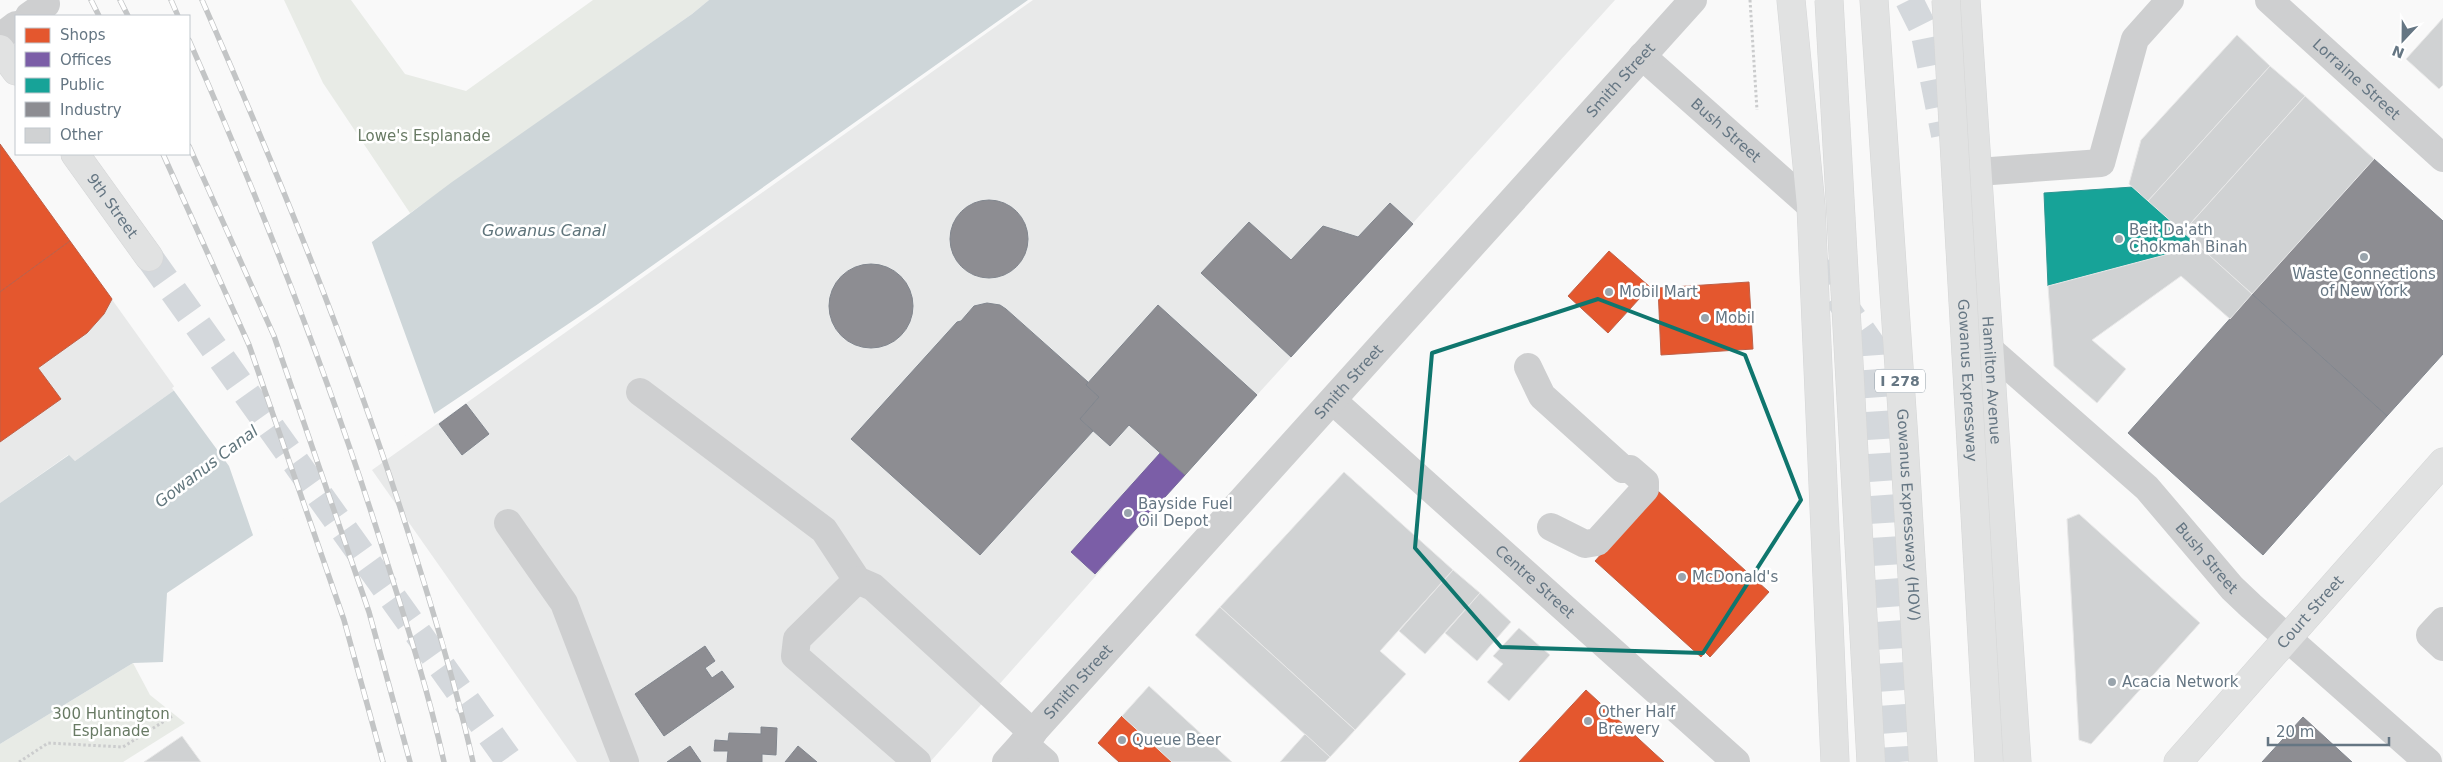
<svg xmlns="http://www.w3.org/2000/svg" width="2443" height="762" viewBox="0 0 2443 762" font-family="'DejaVu Sans',sans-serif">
	<rect width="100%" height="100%" fill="#f9f9f9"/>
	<g fill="#e8e9e9">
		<polygon points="1033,0 1615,0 1257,395 930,762 577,762 372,470"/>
		<polygon points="0,143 176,389 75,461 68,455 0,503"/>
	</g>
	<g fill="#e8ebe6">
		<polygon points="284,0 351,0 405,74 466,91 593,0 709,0 692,14 410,213 323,83"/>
		<polygon points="133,663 150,695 185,723 123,762 0,762 0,744"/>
	</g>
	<polygon fill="#ced6d9" points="709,0 1028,0 598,304 167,593 163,662 133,663 0,744 0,503 69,455 75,461 176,389 452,182 692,14"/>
	<polygon fill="#f9f9f9" points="371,240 435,416 254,538 229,466 172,388"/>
	<g fill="#e4572e" stroke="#be6048">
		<polygon points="0,144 70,241 0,292"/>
		<polygon points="70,241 112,299 104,314 87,333 38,368 61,399 0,442 0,292"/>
		<polygon points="1609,251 1650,287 1608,333 1568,296"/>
		<polygon points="1749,282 1753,349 1661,355 1658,288"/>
		<polygon points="1658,491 1769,592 1710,657 1705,652 1701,657 1595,561"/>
		<polygon points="1586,690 1653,752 1664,762 1519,762"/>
		<polygon points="1122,716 1172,762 1119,762 1098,743"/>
	</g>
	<polygon fill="#7b5ea7" stroke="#74659c" points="1161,452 1185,475 1095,574 1071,552"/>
	<polygon fill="#17a398" stroke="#2e9692" points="2133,187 2199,246 2048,286 2044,193"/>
	<g fill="#8d8d92" stroke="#81868e">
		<polygon points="2374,159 2443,221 2443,354 2387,416 2252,294"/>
		<circle cx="989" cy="239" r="39"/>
		<polygon points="1390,203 1413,224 1291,357 1201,273 1249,222 1291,260 1323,226 1358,237"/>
		<circle cx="871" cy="306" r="42"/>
		<polygon points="2252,294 2387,416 2263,555 2128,433"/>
		<polygon points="987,303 1000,305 1006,309 1088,382 1086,385 1099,397 1080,419 1093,431 980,555 851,439 957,322 961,321 974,306"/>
		<polygon points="1158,305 1257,395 1185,475 1129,425 1110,446 1080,419 1099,397 1086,385"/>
		<polygon points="466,404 489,434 462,455 439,424"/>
		<polygon points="705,646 715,661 705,668 712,678 722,671 734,687 664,736 635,694"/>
		<polygon points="2303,717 2352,762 2262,762"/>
		<polygon points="761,727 777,728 776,755 762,754 762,762 727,762 728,751 714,751 715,740 728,741 729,733 761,734"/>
		<polygon points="690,746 701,762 667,762"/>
		<polygon points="798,746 817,762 785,762"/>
	</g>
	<g fill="#d0d2d3" stroke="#e8e8e8">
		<polygon points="2443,18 2443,85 2439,89 2406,59"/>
		<polygon points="2237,35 2270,66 2148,201 2129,184 2141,140"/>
		<polygon points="2270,66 2305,96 2183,232 2148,201"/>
		<polygon points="2305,96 2374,159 2252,294 2183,232"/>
		<polygon points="2199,246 2252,294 2230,319 2181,276 2092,340 2126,369 2097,403 2054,366 2048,286"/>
		<polygon points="1344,472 1453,570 1380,651 1406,674 1355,730 1220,607"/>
		<polygon points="2079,514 2200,623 2091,744 2079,740 2067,519"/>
		<polygon points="1453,570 1480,593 1425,654 1399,631"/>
		<polygon points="1480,593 1511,622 1477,661 1445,633"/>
		<polygon points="1220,607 1355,730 1330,757 1195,635"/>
		<polygon points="1519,628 1550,655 1509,701 1487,682 1503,664 1493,656"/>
		<polygon points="1149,686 1232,762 1172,762 1122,716"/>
		<polygon points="1305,734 1330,757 1325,762 1280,762"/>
		<polygon points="182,736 201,762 144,762"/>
	</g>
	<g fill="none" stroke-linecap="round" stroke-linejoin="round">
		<g stroke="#d4d8dc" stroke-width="28" stroke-dasharray="28 14" stroke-linecap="butt">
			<polyline points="1909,0 1924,30 1945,135"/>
			<polyline points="149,257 510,762"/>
			<polyline points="1813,262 1871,344 1899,762"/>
		</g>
		<g stroke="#d5d6d7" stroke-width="29">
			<g id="major">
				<polyline points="1791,0 1811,206 1835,762"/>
				<path id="s6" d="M 1966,0 L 2017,762"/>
				<polyline points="0,49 16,71"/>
				<path id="s7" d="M 75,154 L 149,257"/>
				<path id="s8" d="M 2178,762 L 2443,462"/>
			</g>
		</g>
		<g stroke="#d5d6d6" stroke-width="29">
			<g id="highway">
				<path id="s9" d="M 1874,0 L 1904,440 L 1923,762"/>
			</g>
		</g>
		<g stroke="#cbcccd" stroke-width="3" stroke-dasharray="2.5 2.5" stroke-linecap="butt">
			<polyline points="1750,0 1757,110"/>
			<polyline points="19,762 48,743 123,747 174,715"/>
		</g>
		<g stroke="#cecfd0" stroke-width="28">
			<path id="s1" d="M 2269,0 L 2443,158"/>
			<polyline points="29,16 46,4"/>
			<polyline points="0,37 16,25"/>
			<path id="s2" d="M 1642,56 L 1811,206"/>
			<polyline points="1978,172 2101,163 2135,39 2170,0"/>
			<path id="s3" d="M 1990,350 L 2147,488 L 2232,588 L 2251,606 L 2428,762"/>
			<polyline points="1528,367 1542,396 1623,469 1630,469 1645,482 1645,489 1597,542 1585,544 1551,527"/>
			<polyline points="640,392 824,530 857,580 873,587 1033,733"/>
			<path id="s4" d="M 1333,401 L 1736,762"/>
			<polyline points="508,523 564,603 625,762"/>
			<polyline points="857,580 797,639 795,656 917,762"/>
			<polyline points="2443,621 2430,635 2443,647"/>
			<polyline points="1023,743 1045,762"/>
			<path id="s5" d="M 1006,762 L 1693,0"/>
		</g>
		<use href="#major" stroke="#e1e2e2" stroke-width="28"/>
		<use href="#highway" stroke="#e1e2e2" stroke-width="28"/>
		<g stroke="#c3c5c6" stroke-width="5.5">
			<g id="rail">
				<polyline points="91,0 99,16"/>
				<polyline points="120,0 128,16"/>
				<polyline points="171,0 178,16"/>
				<path d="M 202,0 C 279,175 351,352 409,535 C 433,610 456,685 473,762"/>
				<path d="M 189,40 C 264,211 332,384 387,562 C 408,628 429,694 444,762"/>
				<polyline points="189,146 274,336 369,612 410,762"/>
				<polyline points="163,154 249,345 344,620 383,762"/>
			</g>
		</g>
		<use href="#rail" stroke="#fff" stroke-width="4" stroke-dasharray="11" stroke-linecap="butt"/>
		<g stroke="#d5d6d6" stroke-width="29" stroke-linecap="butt">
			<g id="highway-bridge">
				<polyline points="1829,0 1871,762"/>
				<path id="s10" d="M 1946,0 L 1989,762"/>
			</g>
		</g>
		<use href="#highway-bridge" stroke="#e1e2e2" stroke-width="28"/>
	</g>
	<path fill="none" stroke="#0f766e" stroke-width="4" stroke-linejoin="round" d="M 1598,299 L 1745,355 L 1801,500 L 1703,653 L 1501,647 L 1415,548 L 1432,353 Z"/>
	<g fill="#99a4ac" stroke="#fff" stroke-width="2">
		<circle cx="2119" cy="239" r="5"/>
		<circle cx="2364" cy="257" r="5"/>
		<circle cx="1609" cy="292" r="5"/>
		<circle cx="1705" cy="318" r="5"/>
		<circle cx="1128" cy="513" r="5"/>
		<circle cx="1682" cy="577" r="5"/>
		<circle cx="2112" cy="682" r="5"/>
		<circle cx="1588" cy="721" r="5"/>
		<circle cx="1122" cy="740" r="5"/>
	</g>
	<g text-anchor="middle" stroke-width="5" stroke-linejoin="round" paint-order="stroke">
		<rect fill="#fff" stroke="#939fa8" stroke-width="1" x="1875" y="369.5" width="50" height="23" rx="4"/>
		<g font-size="14" font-weight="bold" fill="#657683">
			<text x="1900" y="386">I 278</text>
		</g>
		<g font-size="15" fill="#657683" stroke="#fff">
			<text dy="5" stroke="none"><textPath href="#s1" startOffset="118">Lorraine Street</textPath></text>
			<text dy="5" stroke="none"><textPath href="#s5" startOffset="918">Smith Street</textPath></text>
			<text dy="5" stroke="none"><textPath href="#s2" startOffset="112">Bush Street</textPath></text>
			<text dy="5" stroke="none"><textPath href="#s7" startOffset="64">9th Street</textPath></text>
			<text dy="5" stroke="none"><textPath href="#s10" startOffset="381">Gowanus Expressway</textPath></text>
			<text dy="5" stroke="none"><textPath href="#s6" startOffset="381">Hamilton Avenue</textPath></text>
			<text dy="5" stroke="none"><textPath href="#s5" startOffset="512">Smith Street</textPath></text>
			<text dy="5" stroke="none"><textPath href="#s9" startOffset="516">Gowanus Expressway (HOV)</textPath></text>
			<text dy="5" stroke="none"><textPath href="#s3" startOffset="301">Bush Street</textPath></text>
			<text dy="5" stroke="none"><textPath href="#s4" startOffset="271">Centre Street</textPath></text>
			<text dy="5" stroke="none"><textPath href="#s8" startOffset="200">Court Street</textPath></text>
			<text dy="5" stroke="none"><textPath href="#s5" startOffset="108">Smith Street</textPath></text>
		</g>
		<g font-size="15" fill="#687a64" stroke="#fff">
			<text x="424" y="141">Lowe's Esplanade</text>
			<text x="111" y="719">300 Huntington<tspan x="111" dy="17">Esplanade</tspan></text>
		</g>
		<g font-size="15" fill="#657683" stroke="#fff" text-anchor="start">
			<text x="2129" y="235">Beit Da'ath<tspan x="2129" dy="17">Chokmah Binah</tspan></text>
			<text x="2364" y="279" text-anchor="middle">Waste Connections<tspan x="2364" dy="17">of New York</tspan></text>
			<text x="1619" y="297">Mobil Mart</text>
			<text x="1715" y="323">Mobil</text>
			<text x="1138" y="509">Bayside Fuel<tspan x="1138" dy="17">Oil Depot</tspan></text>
			<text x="1692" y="582">McDonald's</text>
			<text x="2122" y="687">Acacia Network</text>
			<text x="1598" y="717">Other Half<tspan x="1598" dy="17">Brewery</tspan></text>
			<text x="1132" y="745">Queue Beer</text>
		</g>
		<g font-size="16" font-style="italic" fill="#60757c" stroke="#fff">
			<text x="544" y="236">Gowanus Canal</text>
			<text transform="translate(206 466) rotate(-37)" y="6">Gowanus Canal</text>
		</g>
	</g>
	<rect x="15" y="15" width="175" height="140" fill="#ffffff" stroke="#c1c8cd"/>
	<rect x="25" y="28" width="25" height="15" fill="#e4572e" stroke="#c1c8cd"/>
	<text x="60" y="40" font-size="15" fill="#657683">Shops</text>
	<rect x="25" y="52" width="25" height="15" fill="#7b5ea7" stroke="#c1c8cd"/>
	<text x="60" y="65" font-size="15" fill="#657683">Offices</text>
	<rect x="25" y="78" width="25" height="15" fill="#17a398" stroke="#c1c8cd"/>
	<text x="60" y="90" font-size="15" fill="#657683">Public</text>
	<rect x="25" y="102" width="25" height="15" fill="#8d8d92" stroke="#c1c8cd"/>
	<text x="60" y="115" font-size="15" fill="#657683">Industry</text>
	<rect x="25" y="128" width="25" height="15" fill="#d0d2d3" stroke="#c1c8cd"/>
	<text x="60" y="140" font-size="15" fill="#657683">Other</text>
	<g transform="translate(2403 40) rotate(202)" stroke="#ffffff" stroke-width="4" paint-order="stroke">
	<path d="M0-4L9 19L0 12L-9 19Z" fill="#657683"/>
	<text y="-8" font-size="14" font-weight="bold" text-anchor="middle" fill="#657683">N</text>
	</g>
	<path d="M2268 737v8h121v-8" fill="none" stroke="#657683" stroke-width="2.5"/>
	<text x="2276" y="737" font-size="15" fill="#657683" stroke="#ffffff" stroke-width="4" paint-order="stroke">20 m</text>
</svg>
